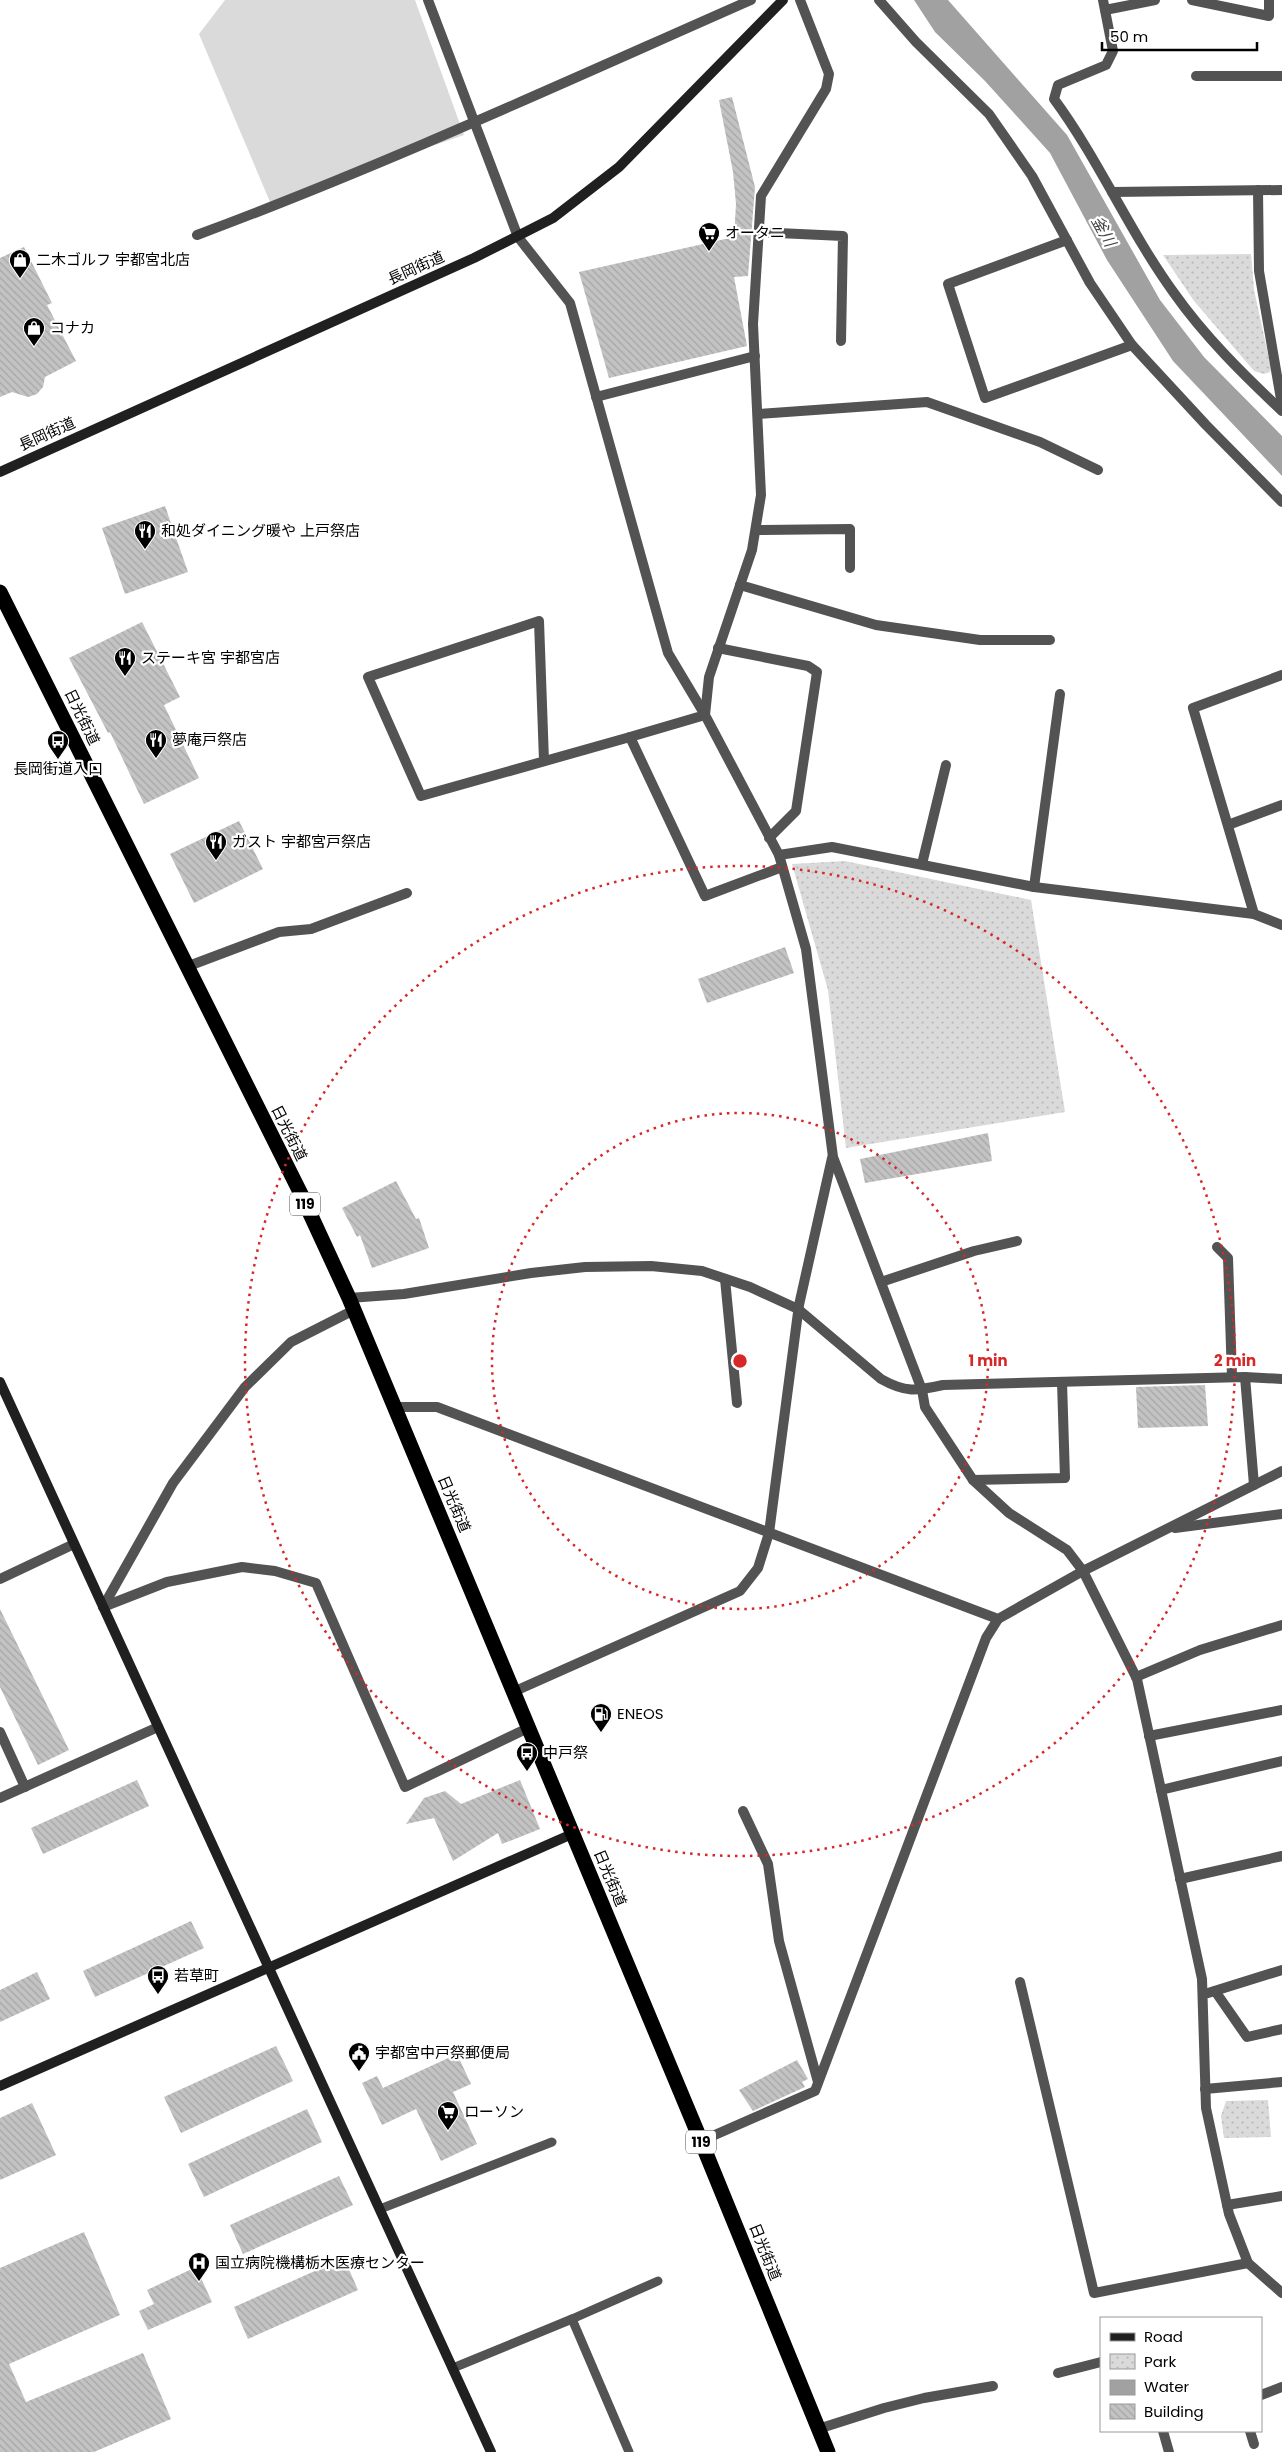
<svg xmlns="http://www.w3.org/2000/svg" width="1282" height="2452" viewBox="0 0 1282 2452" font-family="Poppins,'Noto Sans JP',sans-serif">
	<defs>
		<pattern id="park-dots" width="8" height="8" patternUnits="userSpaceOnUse" patternTransform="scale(1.25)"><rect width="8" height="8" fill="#dadada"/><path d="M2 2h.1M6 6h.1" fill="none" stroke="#b9b9b9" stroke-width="1.8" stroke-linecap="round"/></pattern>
		<pattern id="building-back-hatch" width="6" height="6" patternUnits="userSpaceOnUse" patternTransform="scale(1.25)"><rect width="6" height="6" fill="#c3c3c3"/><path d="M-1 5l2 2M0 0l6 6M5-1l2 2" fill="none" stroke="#a6a6a6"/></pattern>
	</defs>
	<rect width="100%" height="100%" fill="#fff"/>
	<polygon fill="#dadada" points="225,0 415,0 464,135 270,202 199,34"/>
	<g fill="url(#park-dots)">
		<polygon points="1251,254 1254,290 1271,368 1270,372 1264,374 1254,371 1194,301 1163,255"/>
		<polygon points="845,861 1031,900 1065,1112 846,1148 828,990 792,864"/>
		<polygon points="1268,2100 1271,2137 1224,2138 1221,2116 1226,2101"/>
	</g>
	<polygon fill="#a1a1a1" points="914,0 948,0 1067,135 1160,300 1204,357 1282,436 1282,476 1173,361 1107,260 1050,153 985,81 935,32"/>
	<g fill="url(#building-back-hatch)">
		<polygon points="732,97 755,187 748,276 734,277 747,346 609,378 579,272 734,237 736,204 733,172 719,100"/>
		<polygon points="24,247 52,303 47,305 76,361 45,377 43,387 37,394 28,397 12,392 0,397 0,258"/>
		<polygon points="165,506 188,572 125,594 102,528"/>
		<polygon points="142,622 180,697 164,705 199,778 144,804 110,732 108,733 69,658"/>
		<polygon points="239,821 263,869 194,903 170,854"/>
		<polygon points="785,947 794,973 707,1003 698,979"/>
		<polygon points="988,1133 992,1161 865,1183 860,1159"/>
		<polygon points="396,1181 416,1219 419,1218 429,1248 372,1268 360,1235 357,1237 342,1208"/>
		<polygon points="1205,1385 1208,1426 1138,1428 1136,1387"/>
		<polygon points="0,1609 69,1750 38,1765 0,1687"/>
		<polygon points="137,1780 149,1806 43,1854 31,1828"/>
		<polygon points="520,1780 540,1829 502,1844 498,1833 453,1861 434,1818 406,1824 424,1798 445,1791 461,1804"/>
		<polygon points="191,1921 204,1948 95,1997 83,1971"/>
		<polygon points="37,1972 50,1999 0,2022 0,1990"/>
		<polygon points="276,2046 293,2081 181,2133 164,2097"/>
		<polygon points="457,2054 471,2084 453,2092 477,2144 441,2161 416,2109 382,2125 362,2083 377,2076 383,2088"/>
		<polygon points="797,2060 808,2079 802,2082 805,2087 753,2111 739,2090"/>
		<polygon points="32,2103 56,2155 0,2180 0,2118"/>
		<polygon points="307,2109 322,2142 204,2197 188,2164"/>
		<polygon points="339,2176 353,2205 243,2254 230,2225"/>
		<polygon points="84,2232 120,2315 9,2364 26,2402 143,2353 171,2419 94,2452 0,2452 0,2268"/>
		<polygon points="344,2258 358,2290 248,2339 234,2307"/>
		<polygon points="196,2267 212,2302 148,2330 139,2311 154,2304 147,2290"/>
	</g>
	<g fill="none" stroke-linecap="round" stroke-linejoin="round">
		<g stroke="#535353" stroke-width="9">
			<polyline points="380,2209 552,2142"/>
			<polyline points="572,2319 629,2452"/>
			<polyline points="453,2368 572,2319 658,2281"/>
		</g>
		<g stroke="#535353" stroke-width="10">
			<polyline points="428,0 518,237 570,303 668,653 705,715 630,737 705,896 782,867"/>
			<polyline points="800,0 829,74 826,89 761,196 753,324 761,495 752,550 709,677 705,715 779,855 806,949 833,1157 922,1390 925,1407 973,1480 1009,1513 1067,1550 1083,1571 1137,1679 1202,1979 1206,2108 1229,2214 1248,2263 1282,2293"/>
			<polyline points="879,0 916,42 989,114 1032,176 1090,283 1132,345 1206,425 1282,502"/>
			<path d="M 1103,0 L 1113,51 L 1106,65 L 1058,85 L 1054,99 C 1099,160 1129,231 1174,293 C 1205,337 1244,375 1282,411"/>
			<polyline points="1192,0 1269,16 1269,0"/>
			<polyline points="1105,10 1155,0"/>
			<polyline points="1196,76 1282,76"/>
			<polyline points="1258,190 1259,271 1282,405"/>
			<polyline points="1112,192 1282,190"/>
			<polyline points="759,232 843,236 841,341"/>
			<path d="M 197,235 C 385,165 567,81 751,0"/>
			<polyline points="1067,240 948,284 985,398 1132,345"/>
			<polyline points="596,397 755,356"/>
			<polyline points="758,414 927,402 1040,442 1098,470"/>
			<polyline points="757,530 850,529 850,568"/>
			<polyline points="740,585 876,625 980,640 1050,640"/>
			<polyline points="718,648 808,666 817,672 796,811 769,838"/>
			<polyline points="1282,675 1193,708 1254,914 1282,925"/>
			<polyline points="544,761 539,621 368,677 421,796 630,737"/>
			<polyline points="1228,825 1282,805"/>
			<polyline points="779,855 832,847 1034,887 1254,914"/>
			<polyline points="922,864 946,765"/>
			<polyline points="1034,887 1060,694"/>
			<polyline points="186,967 279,932 311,929 407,893"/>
			<polyline points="1217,1247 1228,1258 1232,1377"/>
			<polyline points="725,1279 737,1403"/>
			<polyline points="881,1282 974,1251 1017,1241"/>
			<path d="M 349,1298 L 404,1294 L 531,1273 L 585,1267 L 651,1266 L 702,1271 L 750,1287 L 798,1309 L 881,1379 C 906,1393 916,1391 943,1385 L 1245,1377 L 1282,1379"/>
			<polyline points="1245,1377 1254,1485"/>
			<polyline points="394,1407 437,1407 998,1619 1083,1571 1282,1471"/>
			<polyline points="973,1480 1065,1478 1062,1382"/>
			<polyline points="1175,1528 1282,1514"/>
			<polyline points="0,1579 74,1544"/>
			<polyline points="103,1607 167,1582 242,1567 275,1571 316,1583 405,1787 528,1728"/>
			<polyline points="103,1607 173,1483 245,1387 291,1342 354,1310"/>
			<polyline points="1136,1677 1200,1650 1282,1625"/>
			<polyline points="513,1692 740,1591 758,1568 769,1533 799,1305 832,1158"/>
			<polyline points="0,1732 25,1787"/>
			<polyline points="1149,1736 1282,1710"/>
			<polyline points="1161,1790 1282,1761"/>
			<polyline points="0,1798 158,1727"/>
			<polyline points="743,1811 768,1864 779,1941 818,2082"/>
			<polyline points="1180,1879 1282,1856"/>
			<polyline points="1020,1982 1094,2293 1248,2263"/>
			<polyline points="1215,1991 1247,2037 1282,2029"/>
			<polyline points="1208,1993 1282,1970"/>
			<polyline points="1205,2089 1282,2082"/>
			<polyline points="701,2141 815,2091 986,1638 998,1619"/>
			<polyline points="1227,2205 1282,2196"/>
			<polyline points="1058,2373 1101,2362"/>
			<polyline points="1261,2395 1282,2387"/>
			<polyline points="818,2429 884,2408 924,2398 993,2386"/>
			<polyline points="1163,2431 1169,2452"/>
			<polyline points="1250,2431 1254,2444"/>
		</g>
		<g stroke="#202020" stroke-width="10">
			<polyline points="0,472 474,258 553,218 619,167 783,0"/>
			<polyline points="0,1382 491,2452"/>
			<polyline points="0,2086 572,1834"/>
		</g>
		<polyline stroke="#000" stroke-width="15" points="0,592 301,1194 349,1298 701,2141 828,2452"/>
	</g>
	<g fill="none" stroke="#d62828" stroke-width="2.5" stroke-dasharray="2.5 5">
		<circle cx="740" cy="1361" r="248"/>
		<circle cx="740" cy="1361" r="495"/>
	</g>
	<defs>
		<g id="supermarket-pin" transform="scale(1.125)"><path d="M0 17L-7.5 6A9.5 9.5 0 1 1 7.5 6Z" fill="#000" stroke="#fff"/><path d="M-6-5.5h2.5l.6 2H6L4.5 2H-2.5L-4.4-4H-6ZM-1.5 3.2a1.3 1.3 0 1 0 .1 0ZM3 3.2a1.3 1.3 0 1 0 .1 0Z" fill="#fff"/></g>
		<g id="shop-pin" transform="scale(1.125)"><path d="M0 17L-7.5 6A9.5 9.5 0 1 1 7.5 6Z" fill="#000" stroke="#fff"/><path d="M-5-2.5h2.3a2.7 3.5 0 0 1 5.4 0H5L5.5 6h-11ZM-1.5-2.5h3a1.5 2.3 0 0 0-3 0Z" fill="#fff"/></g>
		<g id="restaurant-pin" transform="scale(1.125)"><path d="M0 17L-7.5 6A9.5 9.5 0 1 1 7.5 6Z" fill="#000" stroke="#fff"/><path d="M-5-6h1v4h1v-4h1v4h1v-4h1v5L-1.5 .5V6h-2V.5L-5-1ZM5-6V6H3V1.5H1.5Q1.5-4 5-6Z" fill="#fff"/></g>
		<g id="bus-pin" transform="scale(1.125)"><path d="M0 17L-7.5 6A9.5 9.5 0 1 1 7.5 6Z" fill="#000" stroke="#fff"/><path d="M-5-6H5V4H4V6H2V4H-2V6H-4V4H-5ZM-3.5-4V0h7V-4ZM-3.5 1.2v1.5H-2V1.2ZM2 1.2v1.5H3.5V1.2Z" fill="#fff"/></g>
		<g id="fuel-pin" transform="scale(1.125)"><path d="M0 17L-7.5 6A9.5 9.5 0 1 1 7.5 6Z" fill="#000" stroke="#fff"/><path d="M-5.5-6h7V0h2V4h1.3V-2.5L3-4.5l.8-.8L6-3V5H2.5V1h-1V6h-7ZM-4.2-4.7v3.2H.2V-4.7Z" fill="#fff"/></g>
		<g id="civic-pin" transform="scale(1.125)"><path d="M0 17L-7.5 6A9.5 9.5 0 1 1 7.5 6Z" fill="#000" stroke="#fff"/><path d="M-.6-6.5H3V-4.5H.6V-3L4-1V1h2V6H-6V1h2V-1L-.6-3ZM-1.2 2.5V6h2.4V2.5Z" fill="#fff"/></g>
		<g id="hospital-pin" transform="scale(1.125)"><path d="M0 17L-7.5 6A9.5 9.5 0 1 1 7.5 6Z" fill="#000" stroke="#fff"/><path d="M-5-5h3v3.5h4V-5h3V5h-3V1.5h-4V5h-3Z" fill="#fff"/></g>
	</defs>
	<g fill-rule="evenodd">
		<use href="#supermarket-pin" x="709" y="233"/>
		<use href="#shop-pin" x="20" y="260"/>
		<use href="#shop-pin" x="34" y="328"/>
		<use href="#restaurant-pin" x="145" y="531"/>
		<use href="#restaurant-pin" x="125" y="658"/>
		<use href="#restaurant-pin" x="156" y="740"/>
		<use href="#bus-pin" x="58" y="741"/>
		<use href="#restaurant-pin" x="216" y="842"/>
		<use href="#fuel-pin" x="601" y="1714"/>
		<use href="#bus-pin" x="527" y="1753"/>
		<use href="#bus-pin" x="158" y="1976"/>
		<use href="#civic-pin" x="359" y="2053"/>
		<use href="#supermarket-pin" x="448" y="2112"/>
		<use href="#hospital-pin" x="199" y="2263"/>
	</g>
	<g text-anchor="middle" stroke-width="4.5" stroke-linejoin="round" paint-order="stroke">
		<g fill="#fff" stroke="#4c4c4c" stroke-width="1">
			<rect x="290" y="1192.5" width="30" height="23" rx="4"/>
			<rect x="686" y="2130.5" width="30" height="23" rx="4"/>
		</g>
		<g font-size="14" font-weight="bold" fill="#000">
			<text x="305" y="1209">119</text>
			<text x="701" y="2147">119</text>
		</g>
		<g font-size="15" fill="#000" stroke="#fff" text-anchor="start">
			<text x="725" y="238">オータニ</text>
			<text x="36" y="265">二木ゴルフ 宇都宮北店</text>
			<text x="50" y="333">コナカ</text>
			<text x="161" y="536">和処ダイニング暖や 上戸祭店</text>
			<text x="141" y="663">ステーキ宮 宇都宮店</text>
			<text x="172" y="745">夢庵戸祭店</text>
			<text x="58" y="774" text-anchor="middle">長岡街道入口</text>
			<text x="232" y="847">ガスト 宇都宮戸祭店</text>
			<text x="617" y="1719">ENEOS</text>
			<text x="543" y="1758">中戸祭</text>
			<text x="174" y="1981">若草町</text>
			<text x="375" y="2058">宇都宮中戸祭郵便局</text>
			<text x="464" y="2117">ローソン</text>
			<text x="215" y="2268">国立病院機構栃木医療センター</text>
		</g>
		<g font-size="15" fill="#000" stroke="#fff">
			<text transform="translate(416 268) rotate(-24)" y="5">長岡街道</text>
			<text transform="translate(47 434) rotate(-24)" y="5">長岡街道</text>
			<text transform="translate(82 717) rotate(64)" y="5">日光街道</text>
			<text transform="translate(289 1133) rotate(63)" y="5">日光街道</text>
			<text transform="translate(454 1504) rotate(67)" y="5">日光街道</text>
			<text transform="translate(610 1878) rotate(67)" y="5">日光街道</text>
			<text transform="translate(765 2252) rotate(68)" y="5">日光街道</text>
		</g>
		<g font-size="16" font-style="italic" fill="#424242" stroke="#fff">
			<text transform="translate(1104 231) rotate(61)" y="6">釜川</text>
		</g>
	</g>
	<circle cx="740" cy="1361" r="8" fill="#d62828" stroke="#fff" stroke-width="2.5"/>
	<g font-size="15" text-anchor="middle" font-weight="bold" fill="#d62828" stroke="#fff" stroke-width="4.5" stroke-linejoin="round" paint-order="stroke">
		<text x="988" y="1366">1 min</text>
		<text x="1235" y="1366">2 min</text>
	</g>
	<rect x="1100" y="2317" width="162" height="115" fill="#ffffff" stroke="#999999"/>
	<rect x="1110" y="2333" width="25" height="8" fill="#202020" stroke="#999999"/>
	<text x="1144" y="2342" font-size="15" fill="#000000">Road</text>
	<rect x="1110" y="2354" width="25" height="15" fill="url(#park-dots)" stroke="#999999"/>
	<text x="1144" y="2367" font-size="15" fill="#000000">Park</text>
	<rect x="1110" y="2380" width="25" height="15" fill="#a1a1a1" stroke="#999999"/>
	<text x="1144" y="2392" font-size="15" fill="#000000">Water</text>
	<rect x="1110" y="2404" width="25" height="15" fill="url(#building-back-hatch)" stroke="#999999"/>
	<text x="1144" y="2417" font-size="15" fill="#000000">Building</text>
	<path d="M1102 42v8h155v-8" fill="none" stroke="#000000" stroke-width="2.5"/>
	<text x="1110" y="42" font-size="15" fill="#000000" stroke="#ffffff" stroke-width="4" paint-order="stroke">50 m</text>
</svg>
